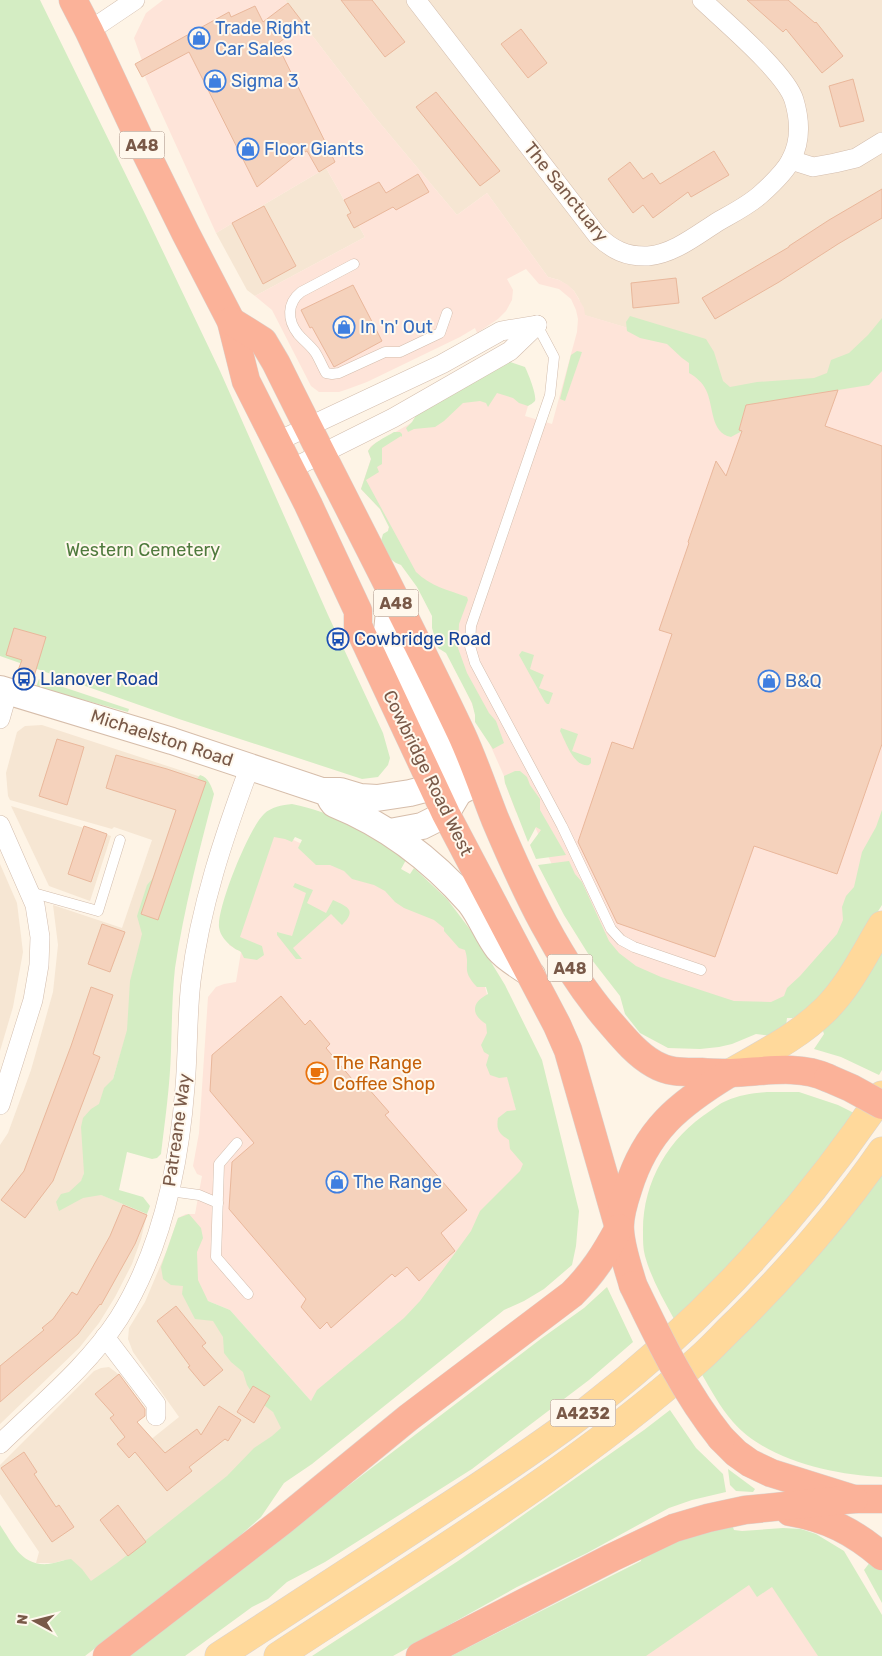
<svg xmlns="http://www.w3.org/2000/svg" width="882" height="1656" viewBox="0 0 882 1656" font-family="Rubik,sans-serif">
	<rect width="100%" height="100%" fill="#fef4e6"/>
	<g fill="#f6e6d3">
		<polygon points="285,0 882,0 882,342 851,374 723,397 702,350 584,315 579,299 574,291 567,285 559,280 548,277 487,193 457,215 374,116"/>
		<polygon points="326,168 365,237 255,296 247,290 216,233"/>
		<polygon points="42,725 201,777 123,1046 80,1186 147,1214 141,1239 132,1264 115,1297 99,1323 79,1348 0,1424 0,1145 8,1133 31,1070 53,992 58,945 53,905 122,928 152,840 114,827 112,829 10,800 8,796 6,773 17,732 25,726"/>
		<polygon points="11,806 111,836 90,901 49,886"/>
		<polygon points="0,864 17,903 23,952 13,1007 0,1051"/>
		<polygon points="167,1250 289,1436 93,1585 64,1560 54,1563 36,1563 39,1552 0,1494 0,1465 94,1371 101,1368 109,1367 117,1373 140,1401 129,1411 149,1441 179,1417 133,1352 128,1339 129,1328 145,1302"/>
	</g>
	<g fill="#fee4d9">
		<polygon points="163,0 285,0 374,116 457,215 487,193 548,277 559,280 568,285 574,291 584,308 585,315 702,350 724,397 851,374 882,342 882,873 850,935 776,1016 621,978 571,907 531,818 516,812 505,783 504,776 433,616 388,531 389,527 380,509 361,489 371,459 368,451 371,446 500,372 533,389 525,416 552,424 577,332 578,319 576,310 571,299 559,289 539,284 526,269 507,279 513,290 512,300 506,311 498,319 477,333 475,328 460,337 367,382 348,389 339,392 319,392 311,386 272,310 255,296 365,237 326,168 216,233 145,77 147,75 134,38 146,13"/>
		<polygon points="272,830 459,917 484,983 529,1161 422,1306 311,1401 230,1310 208,1301 167,1250 178,1218 186,1214 195,1214 202,1176 197,1174 193,1166 199,1133 208,997 216,987 224,984 236,982 241,952 229,945"/>
		<polygon points="757,1546 882,1656 507,1656"/>
	</g>
	<g fill="#d4edc3">
		<polygon points="0,0 40,0 146,216 220,371 328,615 383,733 390,758 388,765 378,777 362,779 179,719 0,656"/>
		<path d="M 630,316 L 706,339 L 714,352 L 723,381 L 730,387 L 757,382 L 814,378 L 827,373 L 831,360 L 849,353 L 868,335 L 882,318 L 882,371 L 869,385 L 746,405 L 739,429 L 742,431 L 731,437 C 710,433 714,406 706,390 C 703,383 696,377 689,373 L 689,363 L 682,358 L 667,344 L 640,338 L 627,331 L 626,322 Z"/>
		<polygon points="577,351 582,352 565,401 560,399 571,355"/>
		<path d="M 507,361 L 525,367 C 528,373 537,395 535,401 C 533,403 530,405 528,406 L 519,403 L 513,398 L 497,393 L 488,407 L 486,403 L 480,401 L 463,403 L 444,421 L 435,427 L 414,429 L 408,432 L 406,428 L 412,422 L 424,402 Z"/>
		<path d="M 394,432 L 400,432 L 402,434 L 402,437 L 401,436 L 382,448 L 382,464 L 377,467 L 379,472 L 366,480 L 416,572 C 430,586 448,590 467,597 L 468,600 L 459,624 L 458,648 L 467,673 L 489,713 L 496,721 L 504,743 L 493,749 L 475,722 L 475,715 L 472,703 L 446,653 L 438,648 L 432,628 L 432,616 L 417,587 L 401,565 L 396,563 L 389,558 L 381,541 L 383,534 L 388,531 L 389,527 L 380,509 L 361,489 L 371,459 L 368,451 C 374,442 384,438 394,432 Z"/>
		<polygon points="522,651 534,655 530,669 544,675 539,688 553,693 549,704 547,704 545,702 519,655"/>
		<polygon points="39,679 129,709 128,712 36,687"/>
		<path d="M 561,728 L 578,734 L 572,751 L 591,758 L 591,763 L 589,765 C 574,768 566,742 560,731 Z"/>
		<polygon points="515,771 520,771 527,777 530,785 540,799 540,810 566,855 536,859 530,845 541,830 536,827 528,842 505,783 504,776"/>
		<path d="M 200,775 C 209,778 211,786 214,794 C 199,851 184,909 175,968 C 172,996 172,1023 171,1051 C 170,1086 165,1120 161,1154 L 157,1158 L 152,1159 L 127,1152 L 119,1190 L 143,1197 L 150,1206 L 147,1214 L 101,1195 L 83,1198 L 59,1211 L 56,1202 L 61,1194 L 69,1192 L 81,1181 L 84,1173 L 81,1127 L 83,1118 L 91,1109 L 99,1104 L 104,1088 L 113,1079 L 127,1030 L 130,981 L 142,934 L 137,916 L 147,885 L 168,861 L 193,785 Z"/>
		<path d="M 292,804 C 334,812 371,835 406,860 L 401,869 L 410,874 L 414,868 L 447,899 L 475,936 L 505,985 L 542,1060 L 579,1211 L 576,1246 L 572,1265 L 544,1289 L 524,1301 L 504,1310 L 312,1464 L 284,1483 L 261,1517 L 234,1541 L 85,1656 L 0,1656 L 0,1525 C 13,1544 21,1566 48,1564 C 56,1563 63,1560 71,1559 L 82,1569 L 91,1581 L 117,1563 L 227,1476 L 254,1448 L 272,1436 L 281,1428 L 273,1412 L 256,1399 L 247,1385 L 243,1372 L 231,1362 L 224,1353 L 223,1337 L 213,1321 L 195,1319 L 182,1294 L 183,1286 L 171,1285 L 163,1279 L 161,1267 L 178,1218 L 189,1214 L 201,1228 L 203,1238 L 197,1252 L 198,1280 L 208,1301 L 230,1310 L 311,1401 L 317,1390 L 404,1318 L 420,1301 L 471,1231 L 480,1211 L 520,1171 L 523,1164 L 510,1149 L 509,1140 C 499,1134 496,1130 498,1118 L 507,1111 L 516,1110 L 507,1077 L 499,1078 L 490,1075 L 486,1065 L 489,1055 L 484,1052 L 481,1045 L 487,1033 L 486,1024 C 470,1014 472,1002 488,994 L 486,987 L 477,987 C 460,969 471,968 465,950 L 459,948 L 444,931 L 444,928 L 434,920 L 404,908 L 395,902 L 385,891 L 374,885 L 352,879 L 344,871 L 330,865 L 316,865 L 298,848 L 302,840 L 295,837 L 292,842 L 285,839 L 274,837 L 240,937 L 262,946 L 264,955 L 257,960 L 244,958 C 243,956 242,954 241,952 C 239,950 236,950 234,948 C 227,943 220,936 219,927 C 217,907 249,828 264,814 C 271,807 282,805 292,804 Z"/>
		<polygon points="882,810 882,905 830,987 802,1014 793,1018 787,1018 786,1026 772,1036 756,1034 732,1044 719,1047 700,1049 668,1048 640,1033 625,1014 620,996 592,960 564,915 538,865 569,861 575,874 582,882 609,941 619,953 636,966 661,977 734,1001 771,1002 784,996 787,988 800,976 837,934 843,920 842,907 846,896 854,887 862,852 876,827"/>
		<path d="M 295,883 L 313,890 L 307,903 L 326,913 L 333,900 C 348,907 357,910 342,925 L 331,914 L 293,948 L 302,959 L 296,959 L 277,935 L 277,932 L 292,936 L 306,893 L 293,887 Z"/>
		<polygon points="882,944 882,1070 879,1075 841,1057 814,1049 824,1034 822,1028"/>
		<path d="M 767,1092 L 799,1092 L 838,1105 L 854,1113 L 781,1208 L 738,1256 L 674,1319 C 663,1299 651,1278 645,1256 C 643,1249 643,1241 643,1233 C 642,1183 668,1138 710,1111 C 715,1108 720,1103 726,1101 C 739,1095 753,1093 767,1092 Z"/>
		<path d="M 882,1170 L 882,1477 C 833,1475 766,1460 733,1422 C 720,1407 711,1390 701,1373 Z"/>
		<polygon points="607,1287 633,1342 589,1380 472,1469 325,1562 287,1582 268,1599 252,1607 185,1656 125,1656 542,1338 584,1308"/>
		<polygon points="670,1410 696,1448 723,1474 726,1492 692,1500 669,1508 587,1553 517,1587 393,1656 312,1656 458,1561 644,1430"/>
		<polygon points="728,1469 755,1489 753,1492 736,1491 730,1485"/>
		<polygon points="732,1525 734,1530 742,1531 783,1528 801,1529 816,1534 844,1551 882,1615 882,1656 818,1656 772,1587 757,1597 749,1585 646,1656 451,1656 641,1561 642,1555 683,1538"/>
		<polygon points="874,1557 882,1565 882,1603 864,1570"/>
	</g>
	<g fill="#f5d2bc" stroke="#e9b79b">
		<polygon points="341,0 372,0 405,42 385,57"/>
		<polygon points="747,0 788,0 815,23 816,22 843,56 822,73 786,29 783,32"/>
		<polygon points="288,3 304,24 277,44 335,162 319,172 307,151 305,152 304,149 257,187 189,52 142,77 135,64 229,12 231,17 255,6 263,22"/>
		<polygon points="521,29 547,63 528,78 501,44"/>
		<polygon points="853,79 864,121 840,127 829,86"/>
		<polygon points="436,92 500,171 480,186 416,107"/>
		<polygon points="714,151 729,175 691,197 688,192 653,218 643,205 633,213 608,179 630,162 643,179 652,173 660,184"/>
		<polygon points="418,174 429,192 396,210 393,207 354,228 347,215 351,213 344,200 379,182 386,193"/>
		<polygon points="882,189 882,218 838,244 779,282 715,319 702,298 789,247 789,246 829,220"/>
		<polygon points="264,206 296,266 263,284 232,223"/>
		<polygon points="676,278 679,303 633,308 631,283"/>
		<polygon points="353,285 382,341 334,367 312,327 310,328 301,310"/>
		<polygon points="838,390 825,426 882,446 882,744 837,874 754,846 715,957 617,923 578,842 612,742 633,749 672,634 659,630 689,543 688,542 716,461 726,476 742,431 739,430 746,405"/>
		<polygon points="14,628 46,637 32,683 15,678 22,660 6,655"/>
		<polygon points="57,739 84,747 67,805 39,796"/>
		<polygon points="116,755 167,769 206,782 158,920 141,914 176,810 106,788"/>
		<polygon points="84,826 107,834 91,882 68,874"/>
		<polygon points="102,924 125,932 110,972 88,964"/>
		<polygon points="91,987 113,995 93,1054 100,1057 53,1181 25,1218 1,1200 24,1171 71,1046"/>
		<polygon points="281,996 305,1025 310,1020 330,1044 326,1048 362,1091 367,1087 389,1112 385,1115 467,1210 441,1233 455,1251 419,1281 407,1267 395,1277 392,1274 331,1328 327,1322 320,1329 301,1307 306,1299 229,1209 232,1162 254,1143 210,1091 212,1055"/>
		<polygon points="123,1205 147,1215 135,1244 101,1305 100,1304 78,1334 0,1402 0,1366 44,1330 42,1328 53,1319 72,1292 77,1295 110,1236"/>
		<polygon points="176,1306 206,1343 202,1346 223,1370 204,1386 188,1367 190,1366 157,1321"/>
		<polygon points="119,1374 145,1409 145,1416 137,1422 165,1453 197,1429 201,1435 219,1406 241,1420 228,1441 225,1439 189,1467 192,1471 167,1491 135,1452 129,1458 117,1444 125,1437 110,1418 114,1415 95,1394"/>
		<polygon points="253,1386 270,1396 254,1423 237,1412"/>
		<polygon points="24,1452 37,1472 34,1474 56,1507 59,1505 74,1527 52,1542 1,1468"/>
		<polygon points="118,1505 146,1542 128,1556 100,1520"/>
	</g>
	<g fill="none" stroke-linecap="round" stroke-linejoin="round">
		<g stroke="#d3bdad" stroke-width="11">
			<g id="lane">
				<path d="M 354,264 L 301,292 C 287,303 287,320 298,334 C 303,340 310,345 315,352 C 319,358 322,366 326,373 L 332,374 L 339,373 L 385,352 L 400,352 L 440,333 L 447,313"/>
				<polyline points="537,325 554,357 550,395 471,626 470,646 475,663 562,826 611,929 621,940 634,947 701,970"/>
				<polyline points="30,892 98,911 120,840"/>
				<polyline points="237,1143 219,1164 216,1257 248,1294"/>
				<polyline points="170,1191 199,1195 218,1203"/>
			</g>
		</g>
		<g stroke="#d3bdad" stroke-width="20">
			<g id="street">
				<path d="M 416,0 L 597,235 C 612,250 627,257 648,256 C 674,254 698,234 719,221 C 733,213 749,205 761,194 C 771,185 785,172 791,160 C 801,141 800,120 794,100 C 786,73 724,21 702,0"/>
				<polyline points="89,31 135,0"/>
				<polyline points="791,160 813,167 835,163 856,158 882,142"/>
				<polyline points="278,441 442,364 501,331 537,325"/>
				<polyline points="291,469 393,418 510,351 537,325"/>
				<polyline points="0,719 8,691"/>
				<polyline points="0,825 35,905 40,937 39,965 33,1000 0,1105"/>
				<polyline points="105,1337 156,1404 156,1416"/>
				<path d="M 0,1444 C 41,1404 88,1366 119,1318 C 162,1249 179,1167 185,1087 C 188,1052 187,1016 191,981 C 200,907 224,836 250,766"/>
			</g>
		</g>
		<g stroke="#d6bdaa" stroke-width="28">
			<g id="secondary">
				<polyline points="0,689 172,741 322,791 340,791 360,797 377,798 410,793 433,787 459,792 480,781"/>
				<path d="M 331,800 L 334,804 C 386,825 433,861 470,903 C 481,917 487,935 498,949 C 506,959 521,967 532,975"/>
				<polyline points="390,832 422,826 446,814 459,792 387,631 391,594"/>
			</g>
		</g>
		<g stroke="#dcd4cf" stroke-width="29">
			<g id="primary">
				<path d="M 730,1073 C 763,1054 799,1036 826,1009 C 850,985 865,953 882,925"/>
				<path d="M 219,1656 C 289,1610 359,1565 429,1519 C 483,1484 538,1448 589,1409 C 703,1321 802,1214 882,1095"/>
				<path d="M 278,1656 C 421,1562 569,1474 698,1360 C 712,1348 724,1334 738,1321 C 790,1269 840,1212 882,1151"/>
			</g>
		</g>
		<g stroke="#dcd4cf" stroke-width="29">
			<g id="highway">
				<polyline points="73,0 89,31 146,153 186,234 231,321 246,381 308,504 358,611 358,626 446,814 557,1025 568,1050 619,1228"/>
				<path d="M 231,321 L 263,341 L 276,363 C 337,487 402,608 461,733 C 474,761 484,791 495,819 C 525,890 558,961 608,1020 C 621,1035 636,1054 654,1064 C 669,1073 684,1072 701,1072 C 711,1073 721,1073 731,1073 C 762,1072 798,1064 828,1078"/>
				<path d="M 633,1285 C 628,1267 621,1249 620,1230 C 619,1218 624,1201 628,1189 C 646,1130 679,1104 730,1073"/>
				<polyline points="721,1438 736,1453 750,1463 771,1473 854,1499 882,1499"/>
				<path d="M 790,1512 C 827,1518 854,1532 882,1556"/>
				<path d="M 107,1656 L 281,1522 L 408,1418 L 572,1294 C 593,1273 605,1254 619,1228"/>
				<polyline points="420,1656 611,1558 674,1528 708,1518 745,1510 854,1499"/>
			</g>
		</g>
		<use href="#lane" stroke="#fff" stroke-width="10"/>
		<use href="#street" stroke="#fff" stroke-width="19"/>
		<use href="#secondary" stroke="#fff" stroke-width="26"/>
		<use href="#primary" stroke="#ffd99b" stroke-width="28"/>
		<use href="#highway" stroke="#fbb299" stroke-width="28"/>
		<g stroke="#dcd4cf" stroke-width="29" stroke-linecap="butt">
			<g id="highway-bridge">
				<polyline points="828,1078 851,1088 882,1105"/>
				<path d="M 633,1285 C 659,1339 684,1392 721,1438"/>
			</g>
		</g>
		<use href="#highway-bridge" stroke="#fbb299" stroke-width="28"/>
	</g>
	<defs>
		<g id="shop-ring" transform="scale(1.125)"><circle r="9.5" fill="#fff8ed" stroke="#3f7fe0" stroke-width="1.5"/><path d="M-5-2.5h2.3a2.7 3.5 0 0 1 5.4 0H5L5.5 6h-11ZM-1.5-2.5h3a1.5 2.3 0 0 0-3 0Z" fill="#3f7fe0"/></g>
		<g id="bus-ring" transform="scale(1.125)"><circle r="9.5" fill="#fff8ed" stroke="#1a4fb4" stroke-width="1.5"/><path d="M-5-6H5V4H4V6H2V4H-2V6H-4V4H-5ZM-3.5-4V0h7V-4ZM-3.5 1.2v1.5H-2V1.2ZM2 1.2v1.5H3.5V1.2Z" fill="#1a4fb4"/></g>
		<g id="cafe-ring" transform="scale(1.125)"><circle r="9.5" fill="#fff8ed" stroke="#e8710a" stroke-width="1.5"/><path d="M-5.5-4.5H6V0H3Q3 3.5 0 3.5H-2.5Q-5.5 3.5-5.5 0ZM3-3.2v2h1.7v-2ZM-6 4.5H4V6H-6Z" fill="#e8710a"/></g>
	</defs>
	<g fill-rule="evenodd">
		<use href="#shop-ring" x="199" y="38"/>
		<use href="#shop-ring" x="215" y="81"/>
		<use href="#shop-ring" x="248" y="149"/>
		<use href="#shop-ring" x="344" y="327"/>
		<use href="#bus-ring" x="338" y="639"/>
		<use href="#bus-ring" x="24" y="679"/>
		<use href="#shop-ring" x="769" y="681"/>
		<use href="#cafe-ring" x="317" y="1073"/>
		<use href="#shop-ring" x="337" y="1182"/>
	</g>
	<g text-anchor="middle" stroke-width="4" stroke-linejoin="round" paint-order="stroke">
		<g fill="#fff8ed" stroke="#a1897a" stroke-width="1">
			<rect x="119.5" y="131.5" width="45" height="27" rx="4"/>
			<rect x="373.5" y="589.5" width="45" height="27" rx="4"/>
			<rect x="547.5" y="954.5" width="45" height="27" rx="4"/>
			<rect x="550.5" y="1399.5" width="65" height="27" rx="4"/>
		</g>
		<g font-size="16" font-weight="bold" fill="#795948">
			<text x="142" y="151">A48</text>
			<text x="396" y="609">A48</text>
			<text x="570" y="974">A48</text>
			<text x="583" y="1419">A4232</text>
		</g>
		<g font-size="18" fill="#366cbe" stroke="#fff8ed" text-anchor="start">
			<text x="215" y="34">Trade Right<tspan x="215" dy="21">Car Sales</tspan></text>
			<text x="231" y="87">Sigma 3</text>
			<text x="264" y="155">Floor Giants</text>
			<text x="360" y="333">In 'n' Out</text>
			<text x="785" y="687">B&amp;Q</text>
			<text x="353" y="1188">The Range</text>
		</g>
		<g font-size="18" fill="#795948" stroke="#fff8ed">
			<text transform="translate(566 192) rotate(51)" y="6">The Sanctuary</text>
			<text transform="translate(162 738) rotate(18)" y="6">Michaelston Road</text>
			<text transform="translate(428 773) rotate(64)" y="6">Cowbridge Road West</text>
			<text transform="translate(177 1130) rotate(-82)" y="6">Patreane Way</text>
		</g>
		<g font-size="18" fill="#4f7a3d" stroke="#fff8ed">
			<text x="143" y="556">Western Cemetery</text>
		</g>
		<g font-size="18" fill="#164399" stroke="#fff8ed" text-anchor="start">
			<text x="354" y="645">Cowbridge Road</text>
			<text x="40" y="685">Llanover Road</text>
		</g>
		<g font-size="18" fill="#c56008" stroke="#fff8ed" text-anchor="start">
			<text x="333" y="1069">The Range<tspan x="333" dy="21">Coffee Shop</tspan></text>
		</g>
	</g>
	<g transform="translate(35 1621) rotate(277)" stroke="#fff8ed" stroke-width="4" paint-order="stroke">
	<path d="M0-4L9 19L0 12L-9 19Z" fill="#795948"/>
	<text y="-8" font-size="14" font-weight="bold" text-anchor="middle" fill="#795948">N</text>
	</g>
</svg>
